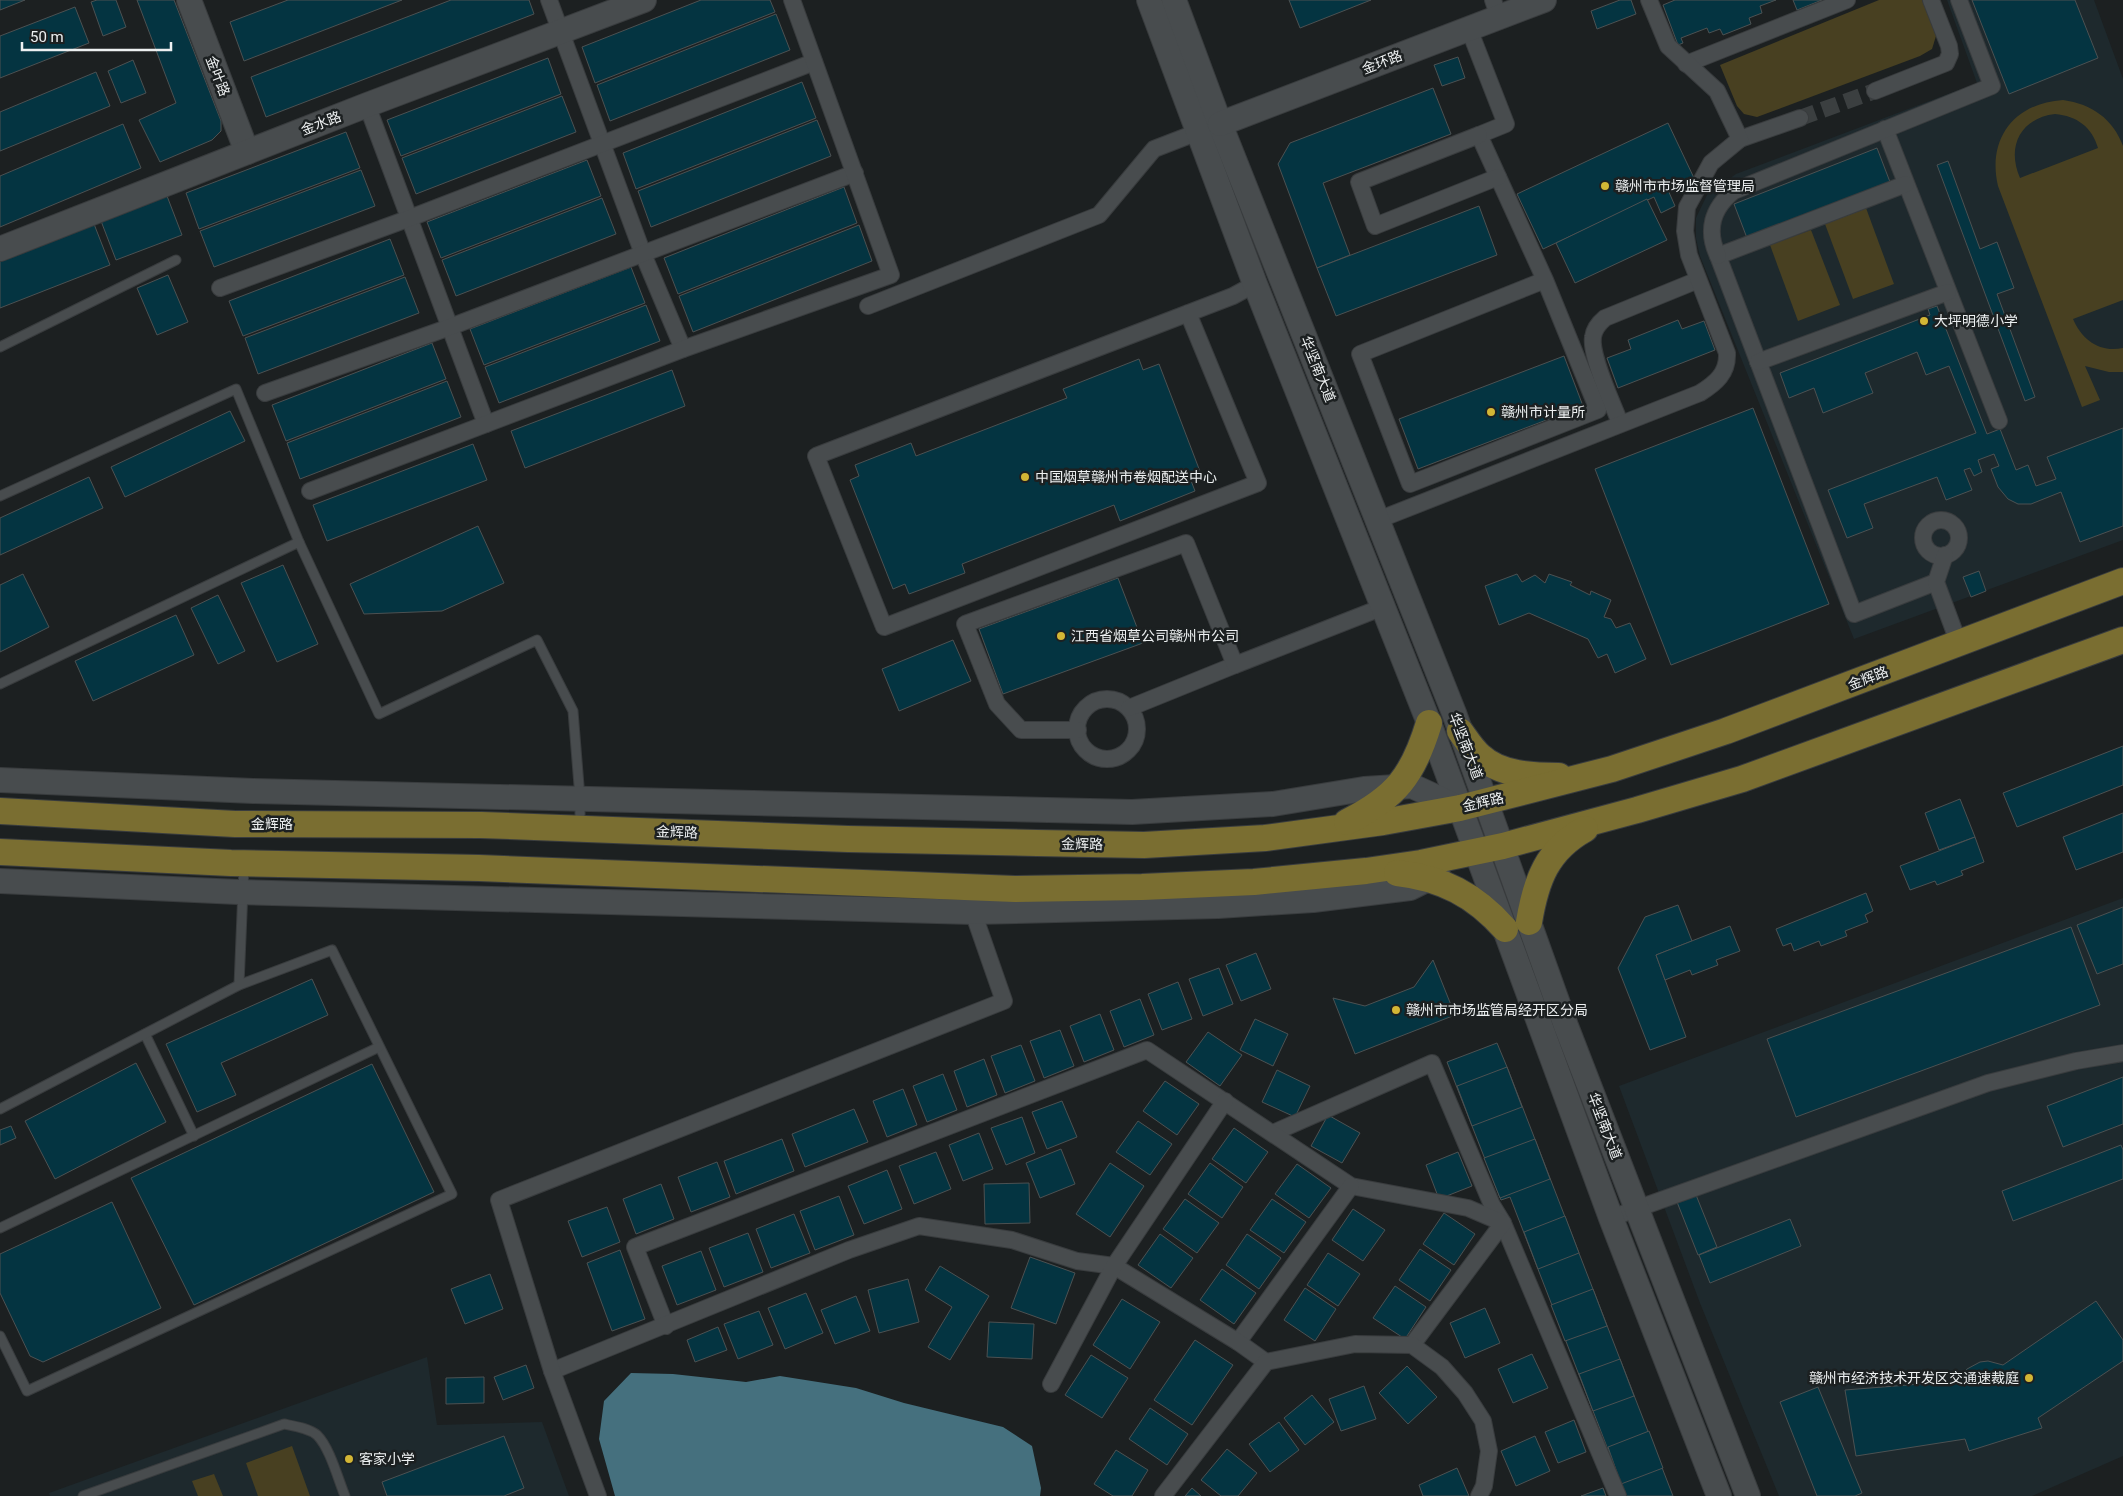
<svg xmlns="http://www.w3.org/2000/svg" width="2123" height="1496" viewBox="0 0 2123 1496" font-family="Roboto,'Noto Sans SC',sans-serif">
	<rect width="100%" height="100%" fill="#1c2021"/>
	<g fill="#1e292d">
		<polygon points="1947,0 2094,0 2123,79 2123,540 1854,639 1700,256 1696,238 1696,218 1707,195 1736,174 1977,83"/>
		<polygon points="2123,898 2123,1456 2032,1496 1779,1496 1700,1303 1619,1086"/>
		<polygon points="427,1357 437,1425 542,1422 569,1496 50,1496 49,1493"/>
	</g>
	<g fill="#484021" fill-rule="evenodd">
		<polygon points="1879,0 1922,0 1936,36 1932,49 1920,56 1757,117 1744,114 1737,106 1720,65"/>
		<path d="M 2063,100 C 2092,104 2113,119 2123,146 L 2123,300 L 2073,319 C 2082,340 2100,353 2123,348 L 2123,372 L 2109,372 L 2085,366 L 2100,400 L 2082,407 L 1998,186 C 1987,139 2014,103 2063,100 ZM 2055,114 C 2077,116 2092,127 2098,148 L 2020,178 C 2006,146 2021,118 2055,114 Z"/>
		<polygon points="1866,208 1894,284 1853,299 1825,224"/>
		<polygon points="1811,230 1840,305 1798,321 1770,245"/>
		<polygon points="292,1446 310,1496 258,1496 246,1463"/>
		<polygon points="214,1474 223,1496 198,1496 192,1481"/>
	</g>
	<polygon fill="#45707e" points="631,1373 673,1374 746,1382 780,1376 856,1388 904,1403 1003,1427 1032,1446 1041,1488 1040,1496 615,1496 599,1439 604,1401"/>
	<g fill="#043441" stroke="#4c5152">
		<polygon points="0,0 25,0 0,10"/>
		<polygon points="97,0 116,0 126,27 103,36 91,2"/>
		<polygon points="137,0 174,0 221,121 221,131 212,140 160,162 139,120 176,103"/>
		<polygon points="288,0 402,0 244,61 230,22"/>
		<polygon points="451,0 529,0 534,14 266,117 251,77"/>
		<polygon points="701,0 770,0 775,12 595,83 582,47"/>
		<polygon points="1289,0 1371,0 1300,28"/>
		<polygon points="1620,0 1631,0 1636,14 1597,29 1591,11"/>
		<polygon points="1675,0 1776,0 1760,6 1762,13 1749,18 1751,24 1723,35 1720,29 1709,33 1707,28 1681,38 1683,43 1678,45 1663,5"/>
		<polygon points="1793,0 1822,0 1797,10"/>
		<polygon points="1972,0 2075,0 2098,58 2009,94"/>
		<polygon points="75,7 89,43 0,78 0,36"/>
		<polygon points="776,14 790,50 610,121 597,85"/>
		<polygon points="1458,57 1465,78 1442,86 1434,65"/>
		<polygon points="548,58 561,94 401,156 387,120"/>
		<polygon points="133,60 146,93 121,103 108,71"/>
		<polygon points="96,72 110,106 0,151 0,112"/>
		<polygon points="802,82 816,118 636,189 623,153"/>
		<polygon points="1433,88 1451,134 1323,183 1350,255 1317,268 1278,164 1290,143"/>
		<polygon points="562,96 576,132 416,194 402,158"/>
		<polygon points="817,120 831,156 651,227 638,191"/>
		<polygon points="1668,123 1694,178 1668,190 1675,206 1661,213 1654,197 1543,249 1517,194"/>
		<polygon points="123,124 141,168 0,227 0,176"/>
		<polygon points="346,132 360,168 199,229 186,193"/>
		<polygon points="1877,148 1890,182 1747,238 1734,204"/>
		<polygon points="587,160 601,196 441,258 427,222"/>
		<polygon points="1948,161 1980,249 1997,242 2014,288 1997,294 2035,397 2025,401 1937,165"/>
		<polygon points="361,170 375,206 214,267 200,231"/>
		<polygon points="844,187 857,223 678,294 664,258"/>
		<polygon points="167,196 182,235 116,260 101,221"/>
		<polygon points="602,198 616,234 456,296 442,260"/>
		<polygon points="1647,199 1667,240 1575,283 1556,243"/>
		<polygon points="1479,206 1497,255 1336,316 1317,268"/>
		<polygon points="94,224 110,265 0,308 0,261"/>
		<polygon points="859,225 872,261 693,332 679,296"/>
		<polygon points="390,239 404,275 243,336 229,301"/>
		<polygon points="631,267 645,303 484,365 470,329"/>
		<polygon points="168,275 188,322 157,335 137,288"/>
		<polygon points="405,277 419,313 258,374 245,338"/>
		<polygon points="646,305 660,341 499,403 485,367"/>
		<polygon points="1937,306 1987,434 2000,429 2016,470 2028,465 2036,486 2056,479 2047,457 2123,428 2123,526 2080,542 2061,492 2031,504 2018,504 2008,499 1998,487 1991,469 1999,466 1994,454 1978,460 1982,472 1974,476 1970,468 1964,470 1972,490 1946,500 1937,477 1864,504 1873,528 1847,538 1828,490 1976,433 1949,366 1926,375 1917,352 1865,373 1873,393 1823,413 1814,388 1789,398 1780,373 1930,315 1928,309"/>
		<polygon points="1678,320 1682,329 1704,321 1715,350 1618,388 1607,358 1631,349 1628,340"/>
		<polygon points="432,343 446,379 286,441 272,405"/>
		<polygon points="1564,356 1583,406 1418,469 1399,419"/>
		<polygon points="1139,359 1143,370 1159,364 1201,474 1190,478 1195,491 1120,521 1114,505 962,564 965,573 909,594 905,584 893,589 850,480 859,476 855,465 911,443 916,456 1067,398 1063,389"/>
		<polygon points="672,370 685,406 525,468 511,431"/>
		<polygon points="447,381 461,417 300,479 287,443"/>
		<polygon points="1753,408 1829,604 1671,665 1595,469"/>
		<polygon points="230,411 245,441 125,497 111,467"/>
		<polygon points="473,444 487,480 327,541 313,505"/>
		<polygon points="89,477 103,508 0,555 0,518"/>
		<polygon points="478,526 504,583 442,611 364,614 350,584"/>
		<polygon points="283,565 318,644 277,662 241,583"/>
		<polygon points="1979,571 1986,591 1971,597 1963,577"/>
		<polygon points="23,574 49,627 0,652 0,585"/>
		<polygon points="1517,574 1522,582 1535,575 1545,583 1549,574 1572,582 1570,585 1590,595 1591,591 1611,600 1604,617 1611,619 1616,628 1630,623 1646,659 1615,673 1607,654 1598,658 1588,639 1529,613 1499,625 1485,586"/>
		<polygon points="1118,578 1143,643 1003,694 979,629"/>
		<polygon points="218,595 245,651 218,664 191,608"/>
		<polygon points="176,615 194,655 93,701 75,661"/>
		<polygon points="953,640 971,681 899,711 882,669"/>
		<polygon points="2123,746 2123,785 2017,827 2003,793"/>
		<polygon points="1960,799 1975,837 1939,850 1925,813"/>
		<polygon points="2123,813 2123,852 2076,870 2063,837"/>
		<polygon points="1975,837 1984,862 1961,871 1963,875 1937,885 1935,881 1910,890 1900,866"/>
		<polygon points="1866,893 1873,911 1865,915 1868,922 1845,931 1847,936 1821,946 1819,941 1794,951 1791,943 1783,946 1776,929"/>
		<polygon points="1678,905 1692,941 1656,955 1686,1037 1650,1050 1618,968 1645,917"/>
		<polygon points="2123,907 2123,964 2097,974 2077,925"/>
		<polygon points="1730,926 1740,951 1716,960 1718,965 1692,975 1690,970 1665,980 1656,955"/>
		<polygon points="2071,927 2100,1005 1796,1117 1767,1039"/>
		<polygon points="1256,953 1271,989 1241,1001 1226,965"/>
		<polygon points="1433,960 1455,1015 1355,1054 1333,998 1365,1006 1414,987"/>
		<polygon points="1219,968 1233,1004 1203,1016 1189,979"/>
		<polygon points="312,979 328,1015 221,1063 236,1095 197,1112 166,1044"/>
		<polygon points="1178,982 1192,1019 1162,1030 1148,994"/>
		<polygon points="1140,999 1154,1035 1124,1047 1110,1011"/>
		<polygon points="1100,1014 1114,1050 1084,1062 1070,1026"/>
		<polygon points="1255,1019 1288,1034 1273,1066 1240,1050"/>
		<polygon points="1060,1030 1074,1066 1044,1078 1030,1041"/>
		<polygon points="1208,1032 1242,1055 1220,1086 1186,1062"/>
		<polygon points="1497,1043 1507,1067 1673,1496 1626,1496 1510,1197 1501,1200 1472,1126 1447,1062"/>
		<polygon points="1021,1045 1035,1081 1005,1093 991,1056"/>
		<polygon points="984,1059 997,1095 967,1107 954,1071"/>
		<polygon points="136,1063 166,1122 55,1179 25,1121"/>
		<polygon points="372,1064 434,1192 194,1305 131,1178"/>
		<polygon points="1507,1067 1522,1107 1472,1126 1457,1086"/>
		<polygon points="1277,1070 1310,1086 1295,1117 1262,1102"/>
		<polygon points="943,1074 957,1110 927,1122 913,1086"/>
		<polygon points="2123,1077 2123,1124 2063,1147 2047,1106"/>
		<polygon points="1165,1081 1199,1104 1177,1135 1143,1111"/>
		<polygon points="903,1089 917,1125 887,1137 873,1101"/>
		<polygon points="1062,1101 1077,1137 1047,1149 1032,1112"/>
		<polygon points="854,1109 868,1142 805,1167 792,1134"/>
		<polygon points="1328,1115 1360,1133 1342,1163 1311,1146"/>
		<polygon points="1022,1117 1035,1153 1006,1165 991,1128"/>
		<polygon points="1138,1121 1172,1144 1150,1175 1116,1152"/>
		<polygon points="11,1126 16,1138 0,1145 0,1130"/>
		<polygon points="1234,1128 1268,1152 1246,1183 1212,1159"/>
		<polygon points="979,1133 993,1169 963,1181 949,1145"/>
		<polygon points="782,1139 794,1171 736,1194 724,1161"/>
		<polygon points="1535,1139 1550,1179 1500,1198 1484,1158"/>
		<polygon points="2121,1145 2123,1150 2123,1179 2013,1221 2002,1191"/>
		<polygon points="1061,1149 1075,1184 1040,1198 1026,1163"/>
		<polygon points="936,1152 951,1189 914,1204 899,1166"/>
		<polygon points="1458,1152 1472,1186 1439,1199 1426,1165"/>
		<polygon points="717,1162 730,1197 691,1212 678,1177"/>
		<polygon points="1110,1163 1144,1186 1110,1237 1076,1214"/>
		<polygon points="1210,1163 1243,1187 1222,1218 1188,1194"/>
		<polygon points="1297,1164 1331,1188 1309,1218 1275,1194"/>
		<polygon points="887,1170 902,1209 864,1224 848,1186"/>
		<polygon points="1029,1183 1030,1223 985,1224 984,1184"/>
		<polygon points="661,1184 674,1219 636,1234 623,1199"/>
		<polygon points="1696,1195 1717,1247 1698,1255 1677,1202"/>
		<polygon points="839,1196 854,1235 815,1250 800,1211"/>
		<polygon points="1185,1199 1219,1223 1197,1253 1163,1229"/>
		<polygon points="1272,1199 1306,1222 1284,1253 1250,1230"/>
		<polygon points="112,1202 161,1308 43,1362 30,1356 0,1293 0,1254"/>
		<polygon points="607,1207 620,1242 582,1257 568,1221"/>
		<polygon points="1353,1209 1385,1230 1363,1261 1332,1240"/>
		<polygon points="1444,1213 1475,1234 1454,1265 1423,1244"/>
		<polygon points="794,1214 810,1253 771,1268 756,1229"/>
		<polygon points="1565,1216 1579,1253 1538,1269 1524,1232"/>
		<polygon points="1790,1219 1801,1246 1710,1283 1699,1255"/>
		<polygon points="748,1233 763,1272 724,1287 709,1248"/>
		<polygon points="1160,1234 1193,1258 1171,1288 1138,1265"/>
		<polygon points="1247,1234 1281,1258 1259,1289 1226,1265"/>
		<polygon points="1420,1249 1451,1270 1430,1301 1399,1280"/>
		<polygon points="620,1250 645,1319 612,1331 587,1263"/>
		<polygon points="701,1251 716,1290 677,1305 662,1266"/>
		<polygon points="1328,1253 1360,1274 1338,1306 1307,1285"/>
		<polygon points="1030,1257 1075,1273 1056,1324 1011,1308"/>
		<polygon points="940,1266 989,1296 950,1360 928,1347 952,1307 925,1290"/>
		<polygon points="1222,1269 1256,1293 1234,1324 1200,1300"/>
		<polygon points="490,1274 503,1309 465,1324 451,1289"/>
		<polygon points="908,1279 919,1322 879,1333 868,1290"/>
		<polygon points="1395,1286 1426,1307 1405,1339 1373,1318"/>
		<polygon points="1305,1288 1336,1309 1315,1341 1284,1320"/>
		<polygon points="1593,1289 1607,1326 1565,1341 1551,1305"/>
		<polygon points="806,1293 823,1333 785,1349 768,1308"/>
		<polygon points="856,1296 870,1331 835,1344 821,1310"/>
		<polygon points="1122,1299 1160,1322 1130,1369 1093,1345"/>
		<polygon points="2096,1301 2123,1340 2123,1361 2038,1418 2042,1428 1969,1451 1965,1439 1856,1456 1845,1390 1958,1381 1967,1369 1980,1362 1988,1361 2003,1365"/>
		<polygon points="1485,1308 1500,1343 1465,1358 1450,1323"/>
		<polygon points="759,1311 773,1345 738,1359 724,1324"/>
		<polygon points="989,1322 1034,1324 1032,1359 987,1357"/>
		<polygon points="718,1327 727,1350 695,1362 687,1340"/>
		<polygon points="1195,1340 1233,1365 1192,1425 1154,1400"/>
		<polygon points="1532,1354 1548,1388 1513,1403 1498,1369"/>
		<polygon points="1091,1355 1128,1378 1102,1418 1065,1395"/>
		<polygon points="1620,1359 1634,1396 1593,1411 1579,1374"/>
		<polygon points="526,1365 534,1388 503,1400 494,1377"/>
		<polygon points="1407,1366 1437,1397 1408,1424 1379,1393"/>
		<polygon points="484,1377 484,1403 446,1404 446,1378"/>
		<polygon points="1364,1386 1376,1419 1341,1431 1329,1399"/>
		<polygon points="1818,1387 1862,1493 1855,1496 1817,1496 1780,1402"/>
		<polygon points="1312,1395 1334,1422 1305,1445 1284,1418"/>
		<polygon points="1150,1408 1188,1434 1167,1465 1129,1439"/>
		<polygon points="1574,1420 1586,1452 1558,1463 1545,1432"/>
		<polygon points="1279,1422 1299,1450 1270,1472 1249,1444"/>
		<polygon points="1649,1431 1663,1468 1621,1484 1608,1447"/>
		<polygon points="504,1436 524,1488 504,1496 387,1496 382,1482"/>
		<polygon points="1535,1436 1550,1471 1516,1486 1501,1451"/>
		<polygon points="1227,1449 1257,1473 1238,1496 1221,1496 1201,1480"/>
		<polygon points="1116,1450 1148,1470 1132,1496 1113,1496 1094,1484"/>
		<polygon points="1457,1468 1469,1496 1423,1496 1419,1485"/>
		<polygon points="1192,1488 1201,1496 1185,1496"/>
		<polygon points="1603,1488 1606,1496 1581,1496"/>
	</g>
	<g fill="none" stroke-linecap="round" stroke-linejoin="round">
		<polyline stroke="#3b3f40" stroke-width="16" stroke-dasharray="16 8" stroke-linecap="butt" points="1800,118 1875,91"/>
		<g stroke="#393c3e" stroke-width="11">
			<g id="lane">
				<polyline points="0,347 176,260"/>
				<polyline points="0,496 236,389 299,542"/>
				<polyline points="0,684 299,542 379,714 537,640 573,711 580,798 580,826"/>
				<polyline points="239,985 244,866"/>
				<polyline points="145,1034 194,1136"/>
				<polyline points="0,1109 239,985 332,950 452,1194 27,1391 0,1336"/>
				<polyline points="0,1228 379,1047"/>
				<path d="M 83,1496 L 284,1424 C 294,1426 309,1428 317,1435 C 330,1448 338,1479 345,1496"/>
			</g>
		</g>
		<g stroke="#393c3e" stroke-width="18">
			<g id="street">
				<polyline points="549,0 643,254 683,349"/>
				<polyline points="1493,0 1499,18"/>
				<polyline points="1469,29 1506,124 1479,135 1545,280 1598,410 1410,484 1360,354 1545,280"/>
				<polyline points="1686,64 1847,0"/>
				<polyline points="1875,91 1946,63 1950,54 1949,46 1931,0"/>
				<polyline points="367,105 486,424"/>
				<polyline points="1885,129 1999,421"/>
				<polyline points="1479,135 1359,182 1375,226 1498,177"/>
				<polyline points="1740,139 1800,118"/>
				<polyline points="1906,184 1718,256 1854,614 1936,582"/>
				<path d="M 1718,256 C 1706,231 1712,208 1734,191 L 1992,86 L 1959,0"/>
				<polyline points="220,288 410,218 814,62"/>
				<polyline points="868,306 1099,215 1154,149 1198,132"/>
				<polyline points="1188,313 1258,483 884,627 816,456 1233,296 1255,284"/>
				<polyline points="1758,362 1948,292"/>
				<polyline points="265,393 450,327 855,173"/>
				<path d="M 1620,423 C 1613,404 1590,356 1593,337 C 1594,329 1599,323 1605,318 L 1698,280"/>
				<polyline points="310,491 683,349 891,275 792,0"/>
				<circle cx="1941" cy="538" r="18"/>
				<path d="M 1378,520 L 1700,393 C 1716,383 1728,373 1727,353 L 1689,255 L 1685,231 L 1687,207 L 1711,163 L 1740,139 L 1717,91 L 1668,46 L 1649,0"/>
				<polyline points="1945,555 1936,582 1959,644"/>
				<circle cx="1107" cy="729" r="30"/>
				<polyline points="1129,708 1235,665"/>
				<polyline points="1078,730 1021,730 997,704 965,624 1186,543 1235,665 1383,607"/>
				<polyline points="1273,1133 1432,1063 1492,1205 1503,1223 1618,1496"/>
				<polyline points="1611,1218 1988,1083 2076,1061 2123,1053"/>
				<polyline points="666,1326 635,1247 1147,1050 1351,1186 1468,1208 1503,1223 1412,1345"/>
				<polyline points="1238,1342 1351,1186"/>
				<polyline points="552,1371 849,1250 919,1226 1012,1240 1077,1261 1114,1266 1238,1342 1266,1362"/>
				<polyline points="1051,1384 1114,1266 1225,1101"/>
				<polyline points="598,1496 552,1371 499,1200 1004,1001 973,912"/>
				<polyline points="1163,1496 1266,1362 1355,1344 1412,1345 1442,1367 1465,1393 1483,1421 1489,1451 1484,1486 1479,1496"/>
			</g>
		</g>
		<g stroke="#393c3e" stroke-width="26">
			<g id="secondary">
				<polyline points="189,0 247,152"/>
				<polyline points="1149,0 1255,284 1429,723 1611,1218 1719,1496"/>
				<polyline points="1174,0 1220,124 1454,713 1566,1026 1748,1496"/>
				<polyline points="1220,124 1544,0"/>
				<polyline points="0,249 367,105 644,0"/>
				<polyline points="0,780 253,791 1132,812 1273,804 1364,789 1412,786 1460,808"/>
				<polyline points="0,881 238,892 973,912 1218,906 1313,900 1410,888 1438,874"/>
			</g>
		</g>
		<g stroke="#393c3e" stroke-width="28">
			<g id="primary">
				<path d="M 1460,731 C 1466,739 1472,749 1480,756 C 1500,775 1533,776 1559,776"/>
				<polyline points="0,811 235,824 481,825 848,839 1037,843 1144,845 1265,838 1383,822 1460,808 1612,769 1726,731 2123,581"/>
				<path d="M 1347,822 C 1396,797 1413,776 1429,723"/>
				<polyline points="0,852 231,863 479,868 1015,889 1142,887 1254,882 1366,871 1421,863 1503,846 1637,810 1742,779 2123,640"/>
				<path d="M 1397,873 C 1442,878 1475,895 1505,929"/>
				<path d="M 1529,922 C 1536,880 1547,850 1585,829"/>
			</g>
		</g>
		<use href="#lane" stroke="#484c4e" stroke-width="9"/>
		<use href="#street" stroke="#484c4e" stroke-width="16"/>
		<use href="#secondary" stroke="#484c4e" stroke-width="24"/>
		<use href="#primary" stroke="#7a6e31" stroke-width="26"/>
	</g>
	<g fill="#d3b635" stroke="#1c2021" stroke-width="2">
		<circle cx="1605" cy="186" r="5"/>
		<circle cx="1924" cy="321" r="5"/>
		<circle cx="1491" cy="412" r="5"/>
		<circle cx="1025" cy="477" r="5"/>
		<circle cx="1061" cy="636" r="5"/>
		<circle cx="1396" cy="1010" r="5"/>
		<circle cx="2029" cy="1378" r="5"/>
		<circle cx="349" cy="1459" r="5"/>
	</g>
	<g text-anchor="middle" stroke-width="5" stroke-linejoin="round" paint-order="stroke">
		<g font-size="14" fill="#edf0f1" stroke="#1c2021">
			<text transform="translate(1382 62) rotate(-21)" y="5">金环路</text>
			<text transform="translate(218 76) rotate(69)" y="5">金叶路</text>
			<text transform="translate(321 123) rotate(-21)" y="5">金水路</text>
			<text transform="translate(1318 369) rotate(68)" y="5">华坚南大道</text>
			<text transform="translate(1868 678) rotate(-21)" y="5">金辉路</text>
			<text transform="translate(1466 746) rotate(69)" y="5">华坚南大道</text>
			<text transform="translate(1483 802) rotate(-13)" y="5">金辉路</text>
			<text x="272" y="829">金辉路</text>
			<text transform="translate(677 832) rotate(2)" y="5">金辉路</text>
			<text transform="translate(1082 844) rotate(1)" y="5">金辉路</text>
			<text transform="translate(1605 1126) rotate(69)" y="5">华坚南大道</text>
		</g>
		<g font-size="14" fill="#edf0f1" stroke="#1c2021" text-anchor="start">
			<text x="1615" y="191">赣州市市场监督管理局</text>
			<text x="1934" y="326">大坪明德小学</text>
			<text x="1501" y="417">赣州市计量所</text>
			<text x="1035" y="482">中国烟草赣州市卷烟配送中心</text>
			<text x="1071" y="641">江西省烟草公司赣州市公司</text>
			<text x="1406" y="1015">赣州市市场监管局经开区分局</text>
			<text x="2019" y="1383" text-anchor="end">赣州市经济技术开发区交通速裁庭</text>
			<text x="359" y="1464">客家小学</text>
		</g>
	</g>
	<path d="M22 42v8h149v-8" fill="none" stroke="#edf0f1" stroke-width="2.5"/>
	<text x="30" y="42" font-size="15" fill="#edf0f1" stroke="#1c2021" stroke-width="4" paint-order="stroke">50 m</text>
</svg>
